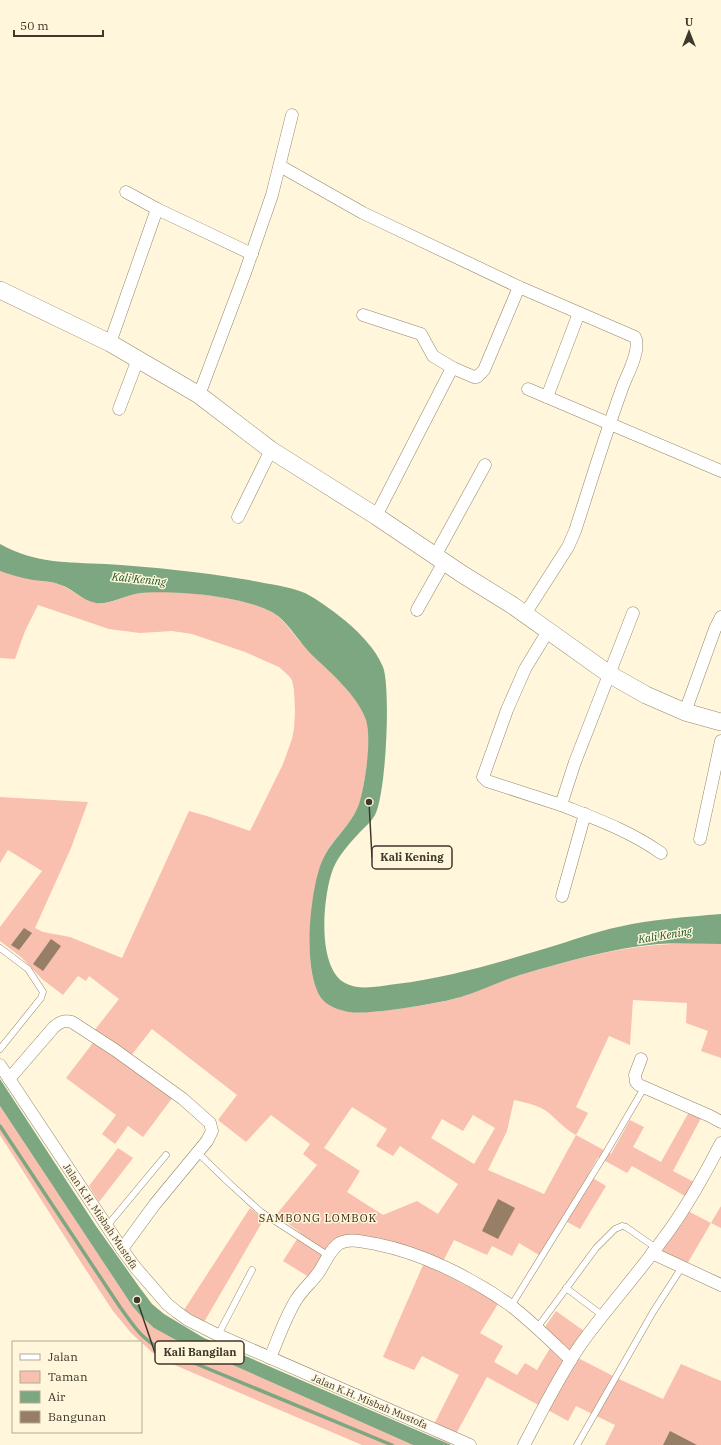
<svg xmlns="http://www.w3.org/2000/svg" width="721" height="1445" viewBox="0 0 721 1445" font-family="'IBM Plex Serif',serif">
	<rect width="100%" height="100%" fill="#fff6dc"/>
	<g fill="#f9bfaf" fill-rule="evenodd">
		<path d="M 0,571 L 59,584 C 71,589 85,602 97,603 C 111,605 125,595 139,593 C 170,589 250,596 275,614 C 287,623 294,636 304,646 C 323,667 362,696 368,725 C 371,743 365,787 359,805 C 351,825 332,839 323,858 C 320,867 318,876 317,884 C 311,915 303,968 320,996 C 326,1004 338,1010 347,1011 C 363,1014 380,1011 396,1009 C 418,1006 443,1003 464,996 C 483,989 501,980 520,975 C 564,962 610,949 656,945 C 678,943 699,944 721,944 L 721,1058 L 701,1051 L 708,1031 L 686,1023 L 687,1003 L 633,1000 L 630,1045 L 609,1036 L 576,1107 L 588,1113 L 576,1135 L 611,1154 L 630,1120 L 644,1127 L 633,1147 L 661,1162 L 689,1112 L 701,1118 L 673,1171 L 694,1182 L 685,1196 L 632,1166 L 627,1173 L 598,1157 L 588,1175 L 606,1186 L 580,1229 L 562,1219 L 539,1255 L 519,1243 L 512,1256 L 492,1246 L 487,1255 L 454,1240 L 438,1271 L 484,1295 L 498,1304 L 480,1333 L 503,1346 L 494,1362 L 517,1375 L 525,1363 L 537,1370 L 556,1338 L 545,1327 L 556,1311 L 591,1336 L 576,1357 L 621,1380 L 663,1399 L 681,1364 L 721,1381 L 721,1445 L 605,1445 L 615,1425 L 576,1406 L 568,1421 L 487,1377 L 450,1445 L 429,1434 L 459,1375 L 422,1356 L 414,1370 L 383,1357 L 427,1256 L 349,1236 L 309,1277 L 283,1261 L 301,1233 L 276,1215 L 317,1165 L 303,1154 L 310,1144 L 271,1115 L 246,1142 L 218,1120 L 237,1095 L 152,1029 L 126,1062 L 173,1097 L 143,1137 L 128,1126 L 115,1144 L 102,1134 L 116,1115 L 66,1078 L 99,1035 L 94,1031 L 119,999 L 89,976 L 86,981 L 78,976 L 63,995 L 42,979 L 21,957 L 0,941 L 0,927 L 42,871 L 8,850 L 0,863 L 0,797 L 88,802 L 71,848 L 35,928 L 43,932 L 70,937 L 122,958 L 189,811 L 207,816 L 250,831 L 283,764 L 292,739 L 294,729 L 295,711 L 294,690 L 292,680 L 289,676 L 279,667 L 245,652 L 192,634 L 172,631 L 140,633 L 109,629 L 38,605 L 25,631 L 15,659 L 0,658 ZM 514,1100 C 527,1103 539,1105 549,1113 C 558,1121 565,1129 576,1135 L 544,1194 L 488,1170 L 507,1131 ZM 352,1107 L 387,1129 L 376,1146 L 393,1156 L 400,1146 L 458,1184 L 438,1214 L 417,1201 L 383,1215 L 347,1192 L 360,1171 L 324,1148 ZM 473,1115 L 495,1128 L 474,1164 L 431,1138 L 442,1119 L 463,1131 Z"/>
		<polygon points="0,1106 133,1307 142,1317 154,1328 174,1339 413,1445 362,1445 170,1363 153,1353 131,1333 113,1311 84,1267 0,1135"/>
		<polygon points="118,1148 133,1158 99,1202 89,1186"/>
		<polygon points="721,1206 721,1228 711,1223 687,1264 659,1251 686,1210 711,1223"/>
		<polygon points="250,1208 264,1219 204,1322 184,1310"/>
	</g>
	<g fill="#7da781">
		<path d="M 0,544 C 36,564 66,562 106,564 C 154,567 201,572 249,580 C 267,584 287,586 305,593 C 318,600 331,609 343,619 C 358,631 376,649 383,667 C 391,688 386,795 375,815 C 371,822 365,827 360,832 C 350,843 338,856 333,869 C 323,895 316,967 345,983 C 359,991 380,986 396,984 C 446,978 497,963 547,948 C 571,941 594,932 618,927 C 652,919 687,917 721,914 L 721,944 C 700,944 679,943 658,944 C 611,948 565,962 520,975 C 500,981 481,991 461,997 C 443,1002 424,1005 405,1008 C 387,1010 367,1014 349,1012 C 340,1010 329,1007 323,1000 C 301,975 310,890 322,861 C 331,840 351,826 359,804 C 365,786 372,738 366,720 C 358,696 330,672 312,655 C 300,643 291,627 278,616 C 252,596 173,590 140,593 C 126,595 109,605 96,603 C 83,601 73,589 61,585 C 52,581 42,581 33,580 C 22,578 11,575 0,571 Z"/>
		<polygon points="0,1079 96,1226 140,1288 152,1304 164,1314 204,1338 451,1445 413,1445 174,1339 154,1328 142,1317 133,1307 0,1106"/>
	</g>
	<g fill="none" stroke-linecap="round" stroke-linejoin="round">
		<path stroke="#7da781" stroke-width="3.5" d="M 0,1126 L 120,1307 C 134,1326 141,1339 163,1350 L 392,1445"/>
	</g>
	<g fill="#967e67">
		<polygon points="24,928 32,933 19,950 11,945"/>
		<polygon points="51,939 61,946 43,971 33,964"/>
		<polygon points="498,1199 515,1208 498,1239 482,1231"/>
		<polygon points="670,1431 697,1445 663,1445"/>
	</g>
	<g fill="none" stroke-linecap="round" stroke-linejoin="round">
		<g stroke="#918769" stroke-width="7">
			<g id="lane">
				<polyline points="0,948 28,969 43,992 41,998 0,1049"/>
				<polyline points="198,1153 228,1182 261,1212 329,1256"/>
				<polyline points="107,1226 166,1155"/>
				<polyline points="566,1288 602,1315"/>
				<polyline points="511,1306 607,1151 644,1088"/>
				<polyline points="537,1328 596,1248 615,1229 622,1226 626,1227 656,1248"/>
				<polyline points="218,1335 252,1270"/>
				<polyline points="577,1445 653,1312 682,1267"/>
			</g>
		</g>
		<g stroke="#918769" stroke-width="13">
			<g id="street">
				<path d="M 280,166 L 363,213 L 519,287 L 635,337 C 641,348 629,372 624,383 C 606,432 591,482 575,531 L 568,547 L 525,614"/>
				<polyline points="126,192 157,209"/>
				<polyline points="363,315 421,334 433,356 453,368"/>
				<polyline points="110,343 157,209 252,254"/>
				<polyline points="528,389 721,471"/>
				<polyline points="199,395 245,273 272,195 292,115"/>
				<polyline points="547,397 579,313"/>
				<polyline points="119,409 138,359"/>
				<polyline points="376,516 450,372 453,368 474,377 477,377 484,370 519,287"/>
				<polyline points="238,517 271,450"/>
				<polyline points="435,556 485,465"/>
				<polyline points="417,610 444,562"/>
				<polyline points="548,631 525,669 507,710 483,777 487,781 561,805 575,762 633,613"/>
				<polyline points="685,712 715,629 721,617"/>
				<path d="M 561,805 C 596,819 630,831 661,853"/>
				<polyline points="700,839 721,741"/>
				<polyline points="562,896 585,814"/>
				<polyline points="641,1059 635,1075 636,1082 639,1085 710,1116 721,1122"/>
				<polyline points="0,1065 122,1249 135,1267 167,1304 177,1312 188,1320 218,1335 470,1445"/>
				<path d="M 9,1079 L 54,1027 C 60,1022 64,1020 72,1022 L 115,1050 L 183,1099 L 210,1123 L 212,1131 L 207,1141 L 155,1204 L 122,1249"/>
				<polyline points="652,1253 721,1285"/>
				<path d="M 270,1358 C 278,1339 285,1318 296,1300 C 302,1290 312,1282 319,1272 C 325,1263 330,1249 340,1243 C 351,1238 365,1242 376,1244 C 422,1253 472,1278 510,1305 C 532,1322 551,1341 571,1360"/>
				<path d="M 524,1445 C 542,1411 559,1376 581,1344 C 607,1308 637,1275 663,1239 C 686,1209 704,1176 721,1143"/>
			</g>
		</g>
		<g stroke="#918769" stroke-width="18">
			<polyline id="secondary" points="0,290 110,343 199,395 271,450 376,516 462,574 512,605 609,674 646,695 685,712 721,722"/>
		</g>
		<use href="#lane" stroke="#fff" stroke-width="6"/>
		<use href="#street" stroke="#fff" stroke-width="12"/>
		<use href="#secondary" stroke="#fff" stroke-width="17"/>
	</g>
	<g text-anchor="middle" stroke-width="3" stroke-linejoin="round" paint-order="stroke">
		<g font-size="10" fill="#3d392c" stroke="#fff6dc">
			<text transform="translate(101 1216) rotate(56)" y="4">Jalan K.H. Misbah Mustofa</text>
			<text transform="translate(370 1401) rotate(23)" y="4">Jalan K.H. Misbah Mustofa</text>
		</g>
		<g font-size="11" font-style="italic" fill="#145423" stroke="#fff6dc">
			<text transform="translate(139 579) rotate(6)" y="4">Kali Kening</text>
			<text transform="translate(665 935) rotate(-9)" y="4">Kali Kening</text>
		</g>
		<g font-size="11" letter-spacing="1" fill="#342b10" stroke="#fff6dc">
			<text x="318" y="1222">SAMBONG LOMBOK</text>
		</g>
	</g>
	<path fill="none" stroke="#3d392c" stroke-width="1.5" d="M369 802L372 858M137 1300L155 1353"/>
	<g fill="#3d392c" stroke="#fff6dc" stroke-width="1.5">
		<circle cx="369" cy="802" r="4"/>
		<circle cx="137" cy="1300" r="4"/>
	</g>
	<g fill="#fff6dc" stroke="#3d392c" stroke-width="1.5">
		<rect x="372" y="846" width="80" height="23" rx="4"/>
		<rect x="155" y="1341" width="89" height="23" rx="4"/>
	</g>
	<g font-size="11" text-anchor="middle" font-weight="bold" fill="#3d392c">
		<text x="412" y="861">Kali Kening</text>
		<text x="200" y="1356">Kali Bangilan</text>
	</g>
	<rect x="12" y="1341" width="130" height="92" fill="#fff6dc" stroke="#b1aa96"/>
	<rect x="20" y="1354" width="20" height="6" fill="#ffffff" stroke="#b1aa96"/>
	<text x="48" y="1361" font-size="12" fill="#3d392c">Jalan</text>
	<rect x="20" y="1371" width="20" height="12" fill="#f9bfaf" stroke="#b1aa96"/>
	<text x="48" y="1381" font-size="12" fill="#3d392c">Taman</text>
	<rect x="20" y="1391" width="20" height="12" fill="#7da781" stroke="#b1aa96"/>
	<text x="48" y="1401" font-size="12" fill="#3d392c">Air</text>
	<rect x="20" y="1411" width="20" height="12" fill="#967e67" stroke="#b1aa96"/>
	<text x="48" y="1421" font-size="12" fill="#3d392c">Bangunan</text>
	<g transform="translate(689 32)" stroke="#fff6dc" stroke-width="3" paint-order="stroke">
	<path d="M0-3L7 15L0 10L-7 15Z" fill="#3d392c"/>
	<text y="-6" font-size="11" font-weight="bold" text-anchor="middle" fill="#3d392c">U</text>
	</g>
	<path d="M14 30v6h89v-6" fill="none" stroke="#3d392c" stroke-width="2"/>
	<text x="20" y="30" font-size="12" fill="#3d392c" stroke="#fff6dc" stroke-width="3" paint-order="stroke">50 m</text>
</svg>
